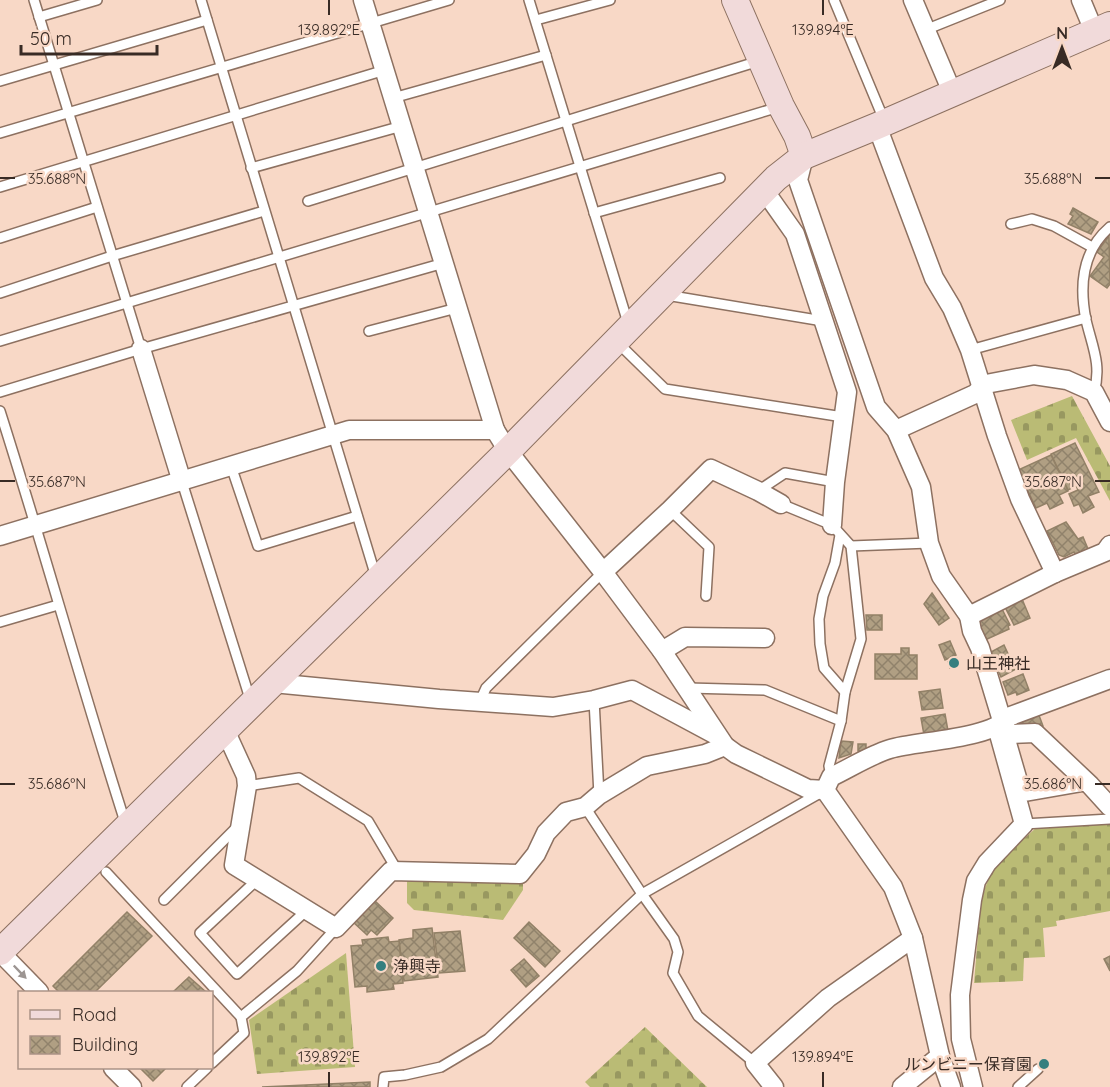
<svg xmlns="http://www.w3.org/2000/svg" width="1110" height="1087" viewBox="0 0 1110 1087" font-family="Quicksand,'Noto Sans JP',sans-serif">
	<defs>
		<pattern id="cemetery-stones" width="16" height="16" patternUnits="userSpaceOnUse" patternTransform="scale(1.5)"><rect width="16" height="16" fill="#babb75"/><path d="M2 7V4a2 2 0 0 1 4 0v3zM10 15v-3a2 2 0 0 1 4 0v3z" fill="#989860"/></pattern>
		<pattern id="building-cross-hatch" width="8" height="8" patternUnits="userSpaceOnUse" patternTransform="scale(1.5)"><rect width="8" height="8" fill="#b09f83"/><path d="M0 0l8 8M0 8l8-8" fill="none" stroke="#90826b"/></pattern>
	</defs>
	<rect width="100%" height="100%" fill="#f8d8c6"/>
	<g fill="url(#cemetery-stones)">
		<polygon points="1072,396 1110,466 1110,501 1076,438 1027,460 1011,420"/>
		<polygon points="1110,822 1110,911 1056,921 1057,926 1043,928 1045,957 1024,958 1023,981 974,983 980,910 985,888 994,866 1037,827"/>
		<polygon points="407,881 523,883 523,890 503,920 414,910 407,903"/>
		<polygon points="346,953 355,1067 257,1074 249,1020"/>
		<polygon points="645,1027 707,1087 590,1087 585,1082"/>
	</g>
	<g fill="url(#building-cross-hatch)" stroke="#928167" stroke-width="1.5">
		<polygon points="1073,208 1098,222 1091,234 1068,224 1073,216 1070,214"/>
		<polygon points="1109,236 1110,284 1107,288 1090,276 1104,257 1097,252"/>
		<polygon points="1075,443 1099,492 1088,496 1094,507 1083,513 1079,504 1074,506 1069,494 1078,490 1073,479 1068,481 1072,488 1068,490 1051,454"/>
		<polygon points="1051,455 1068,491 1059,495 1063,503 1050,509 1047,503 1036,508 1018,470"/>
		<polygon points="1066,522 1078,539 1083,537 1088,549 1076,555 1074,552 1064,557 1059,555 1047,531"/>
		<polygon points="932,593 949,618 939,625 924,604"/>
		<polygon points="1022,599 1030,618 1014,625 1005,607"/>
		<polygon points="1001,607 1010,625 1008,626 1009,629 985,640 975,619"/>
		<polygon points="866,615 882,615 882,630 867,630"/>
		<polygon points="950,641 956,655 945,660 939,645"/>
		<polygon points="1004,645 1009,656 994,663 989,653"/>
		<polygon points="901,648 909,648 909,655 917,655 917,679 875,679 875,654 901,654"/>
		<polygon points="957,658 959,665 950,668 948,662"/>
		<polygon points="1010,659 1016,669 1001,677 996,666"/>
		<polygon points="1023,674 1029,690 1017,695 1016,692 1008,695 1003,682"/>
		<polygon points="940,689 943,708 922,710 919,692"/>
		<polygon points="1037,710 1043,726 1037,728 1032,727 1030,724 1013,728 1010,721"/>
		<polygon points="945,714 948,731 924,735 921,718"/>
		<polygon points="841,741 853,742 851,754 839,758"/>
		<rect x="858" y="744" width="8" height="7"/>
		<polygon points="374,900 393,918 377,935 371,930 367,935 353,922"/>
		<polygon points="127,912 152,936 95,992 59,992 53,986"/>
		<polygon points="529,922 560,951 545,967 514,938"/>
		<polygon points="432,928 438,977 404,981 399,940 413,938 413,930"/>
		<polygon points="460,931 465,971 439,973 434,933"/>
		<polygon points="388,937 389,942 399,941 403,983 393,984 394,989 367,992 367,986 355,987 351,946 363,945 362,940"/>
		<polygon points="1110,956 1110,971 1104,959"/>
		<polygon points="524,959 539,976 526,987 511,970"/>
		<polygon points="189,977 206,992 173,992"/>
		<polygon points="140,1068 166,1068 153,1081"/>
		<polygon points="370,1082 370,1087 262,1087"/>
	</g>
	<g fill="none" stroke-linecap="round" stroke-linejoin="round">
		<g stroke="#8d7161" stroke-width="12">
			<g id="lane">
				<polyline points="34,0 141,349"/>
				<polyline points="201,0 376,577"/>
				<polyline points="529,0 628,323"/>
				<polyline points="834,0 884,120"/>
				<polyline points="39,17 97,0"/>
				<polyline points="536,20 610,0"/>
				<polyline points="925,30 1000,0"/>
				<polyline points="0,81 207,20"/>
				<polyline points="393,98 546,55"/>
				<polyline points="0,133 449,0"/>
				<polyline points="251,168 402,126"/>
				<polyline points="0,187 385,70"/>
				<polyline points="308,201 759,61"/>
				<polyline points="594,213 720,178"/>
				<polyline points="1011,224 1032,219 1054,226 1092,247"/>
				<polyline points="0,238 97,207"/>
				<polyline points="0,293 112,256 264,211"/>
				<polyline points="666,295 823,321"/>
				<polyline points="369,331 457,308"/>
				<polyline points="0,341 779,107"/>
				<polyline points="618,343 665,389 843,417"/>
				<polyline points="970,350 1086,318"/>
				<polyline points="0,392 141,349 444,263"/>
				<path d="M 1094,392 C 1102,365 1092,346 1086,320 C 1079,285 1082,251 1110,227"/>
				<path d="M 0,411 C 44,549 82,688 126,825"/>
				<polyline points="231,466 258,546 357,516"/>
				<polyline points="182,482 251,702"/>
				<polyline points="758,491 785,473 835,482"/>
				<polyline points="781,504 832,525 851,546 861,639 845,692 841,721 829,766 831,777"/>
				<polyline points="670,510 709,547 706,596"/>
				<polyline points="840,535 835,563 823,596 819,619 820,644 824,668 845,692"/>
				<polyline points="851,546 929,543"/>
				<polyline points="0,622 58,605"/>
				<polyline points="688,688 765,690 841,721"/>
				<polyline points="594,700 599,795"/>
				<polyline points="480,701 486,688 603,572"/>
				<polyline points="1009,734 1027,796 1090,785"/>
				<polyline points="247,786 299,778 368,821 397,870"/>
				<polyline points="585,807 642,894 674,939 678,952 673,973 698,1016 755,1063"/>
				<polyline points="1024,824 1110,819"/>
				<polyline points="106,872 241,1017"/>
				<polyline points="258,879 200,933 237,974 307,910"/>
				<polyline points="164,900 238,826"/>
				<polyline points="212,1063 244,1033 241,1017 297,971 336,928"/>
				<polyline points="187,1087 207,1068"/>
				<polyline points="383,1087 384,1077 405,1075 441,1067 488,1039 642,894 820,793"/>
				<polyline points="1018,1087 1038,1069"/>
			</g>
		</g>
		<g stroke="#8d7161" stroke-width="21">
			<g id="street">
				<polyline points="363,0 495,430"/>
				<polyline points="913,0 952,92"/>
				<polyline points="1081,0 1094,31"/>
				<polyline points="877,126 934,278 952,308 970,350 997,436 1020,499 1055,573"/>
				<polyline points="804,156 798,180 876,407 896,430 921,487 929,543 941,576 969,616 972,631 980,648 1003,724 1009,734 1035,733 1090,785 1110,807"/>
				<polyline points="764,190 795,234 847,392 835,482 832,525"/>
				<polyline points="141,349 182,482"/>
				<polyline points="896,430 975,394 986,384 1034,375 1067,380 1094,392 1110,422"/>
				<polyline points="0,536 349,430 495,430 508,451 603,572 662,651 725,746 736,754 808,789 825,790"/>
				<polyline points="603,572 670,510 711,469 758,491 781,504"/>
				<polyline points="969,616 1055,573 1105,552 1110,545"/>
				<polyline points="662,651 685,637 765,638"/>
				<polyline points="273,683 439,699 553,707 594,700 632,690 716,735"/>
				<polyline points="225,730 246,776 247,786 234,865 336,928 391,871 520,874 536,854 546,833 566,812 585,807 599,795 647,766 705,754 725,746"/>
				<polyline points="0,952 39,992"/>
				<polyline points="113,1068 132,1087"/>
				<polyline points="774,1087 755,1063 828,998 913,938"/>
				<polyline points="902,1087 940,1056"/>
				<path d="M 951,1087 L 940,1056 L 913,938 L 893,887 L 825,790 L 831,777 C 850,768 870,755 890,749 C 917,741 992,739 1008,717 L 1110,679"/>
				<polyline points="973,1087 961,1039 960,995 972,900 976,881 987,863 1024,824 997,727"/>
			</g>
		</g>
		<g stroke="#8d7161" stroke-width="28">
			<g id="secondary">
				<polyline points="735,0 781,106 797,136 804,156"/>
				<polyline points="0,952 508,451 776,178 804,156 877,126 1110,25"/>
			</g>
		</g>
		<use href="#lane" stroke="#fff" stroke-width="9"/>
		<use href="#street" stroke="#fff" stroke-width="18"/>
		<use href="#secondary" stroke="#f1dada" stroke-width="26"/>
	</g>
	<defs><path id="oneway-solid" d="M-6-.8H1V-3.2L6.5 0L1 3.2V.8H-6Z" transform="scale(1.5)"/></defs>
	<use fill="#9c9592" href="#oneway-solid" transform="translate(20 972) rotate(46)"/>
	<path fill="none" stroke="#382b25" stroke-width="2" d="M 329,0 L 329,15M 823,0 L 823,15M 0,178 L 15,178M 1095,178 L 1110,178M 0,481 L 15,481M 1095,481 L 1110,481M 0,784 L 15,784M 1095,784 L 1110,784M 329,1072 L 329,1087M 823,1072 L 823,1087"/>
	<g fill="#367f7f" stroke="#f8d8c6" stroke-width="2">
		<circle cx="954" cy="663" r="6"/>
		<circle cx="381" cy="966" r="6"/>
		<circle cx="1044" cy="1064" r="6"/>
	</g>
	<g text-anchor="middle" stroke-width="5" stroke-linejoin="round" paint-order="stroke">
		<g font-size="16" fill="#382b25" stroke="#f8d8c6" text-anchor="start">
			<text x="966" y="669">山王神社</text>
			<text x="393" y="972">浄興寺</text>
			<text x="1032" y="1070" text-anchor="end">ルンビニー保育園</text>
		</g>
	</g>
	<g font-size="15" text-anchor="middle" fill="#382b25" stroke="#f8d8c6" stroke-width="5" stroke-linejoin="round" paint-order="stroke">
		<text x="329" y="35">139.892°E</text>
		<text x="823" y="35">139.894°E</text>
		<text x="57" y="184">35.688°N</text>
		<text x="1053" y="184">35.688°N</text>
		<text x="57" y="487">35.687°N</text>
		<text x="1053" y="487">35.687°N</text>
		<text x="57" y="789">35.686°N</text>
		<text x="1053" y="789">35.686°N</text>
		<text x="329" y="1062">139.892°E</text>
		<text x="823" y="1062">139.894°E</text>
	</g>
	<rect x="18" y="991" width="195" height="78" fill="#f8d8c6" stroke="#ab9386" stroke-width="1.5"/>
	<rect x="30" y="1010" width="30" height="9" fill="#f1dada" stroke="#ab9386" stroke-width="1.5"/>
	<text x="72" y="1021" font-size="18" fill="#382b25">Road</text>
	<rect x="30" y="1036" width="30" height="18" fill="url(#building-cross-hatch)" stroke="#ab9386" stroke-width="1.5"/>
	<text x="72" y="1051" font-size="18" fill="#382b25">Building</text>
	<g transform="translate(1062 48)" stroke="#f8d8c6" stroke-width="4.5" paint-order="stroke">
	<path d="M0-4.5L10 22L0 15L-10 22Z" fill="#382b25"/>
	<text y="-9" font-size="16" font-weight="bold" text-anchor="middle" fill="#382b25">N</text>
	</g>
	<path d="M21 45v9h136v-9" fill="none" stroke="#382b25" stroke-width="3"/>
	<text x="30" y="45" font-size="18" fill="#382b25" stroke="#f8d8c6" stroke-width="4.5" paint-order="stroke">50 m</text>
</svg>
